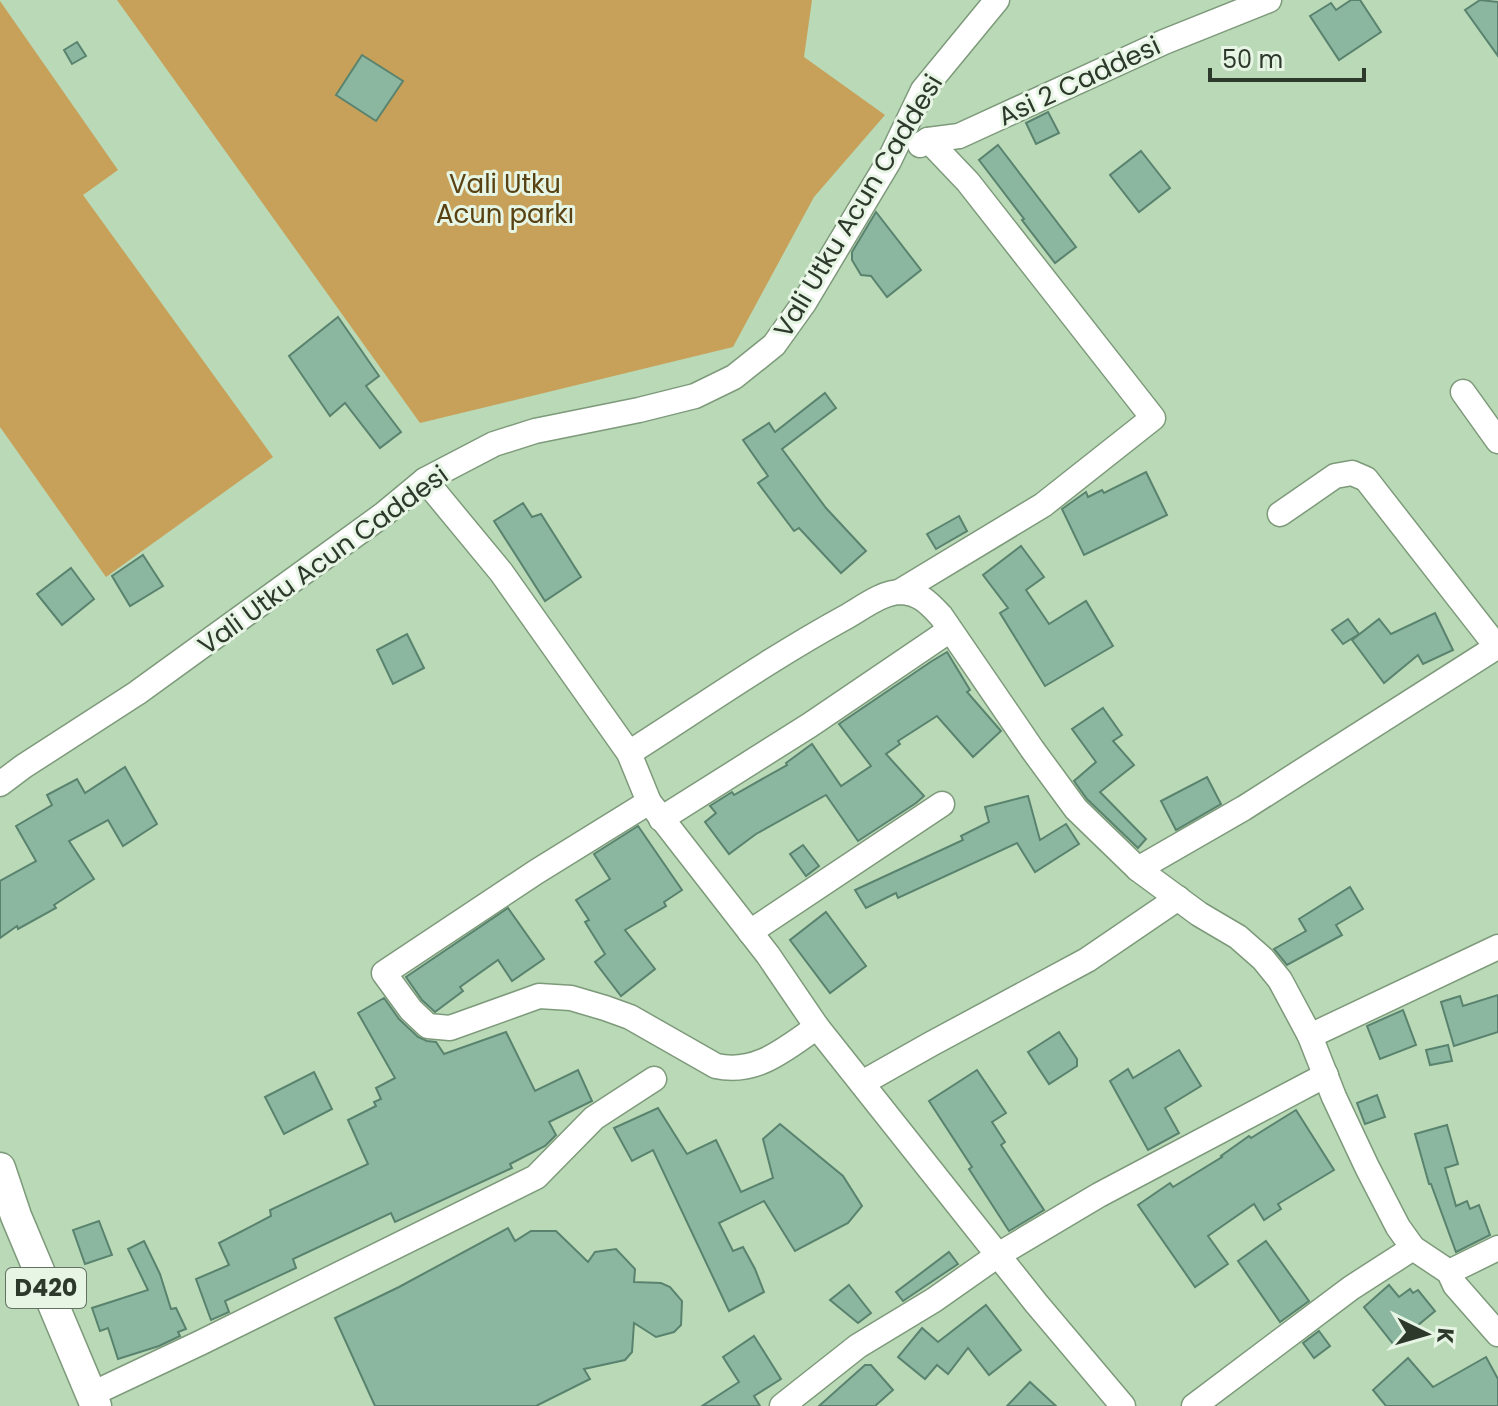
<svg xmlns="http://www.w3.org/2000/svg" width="1498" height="1406" viewBox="0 0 1498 1406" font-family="Poppins,sans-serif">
	<rect width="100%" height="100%" fill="#bad9b7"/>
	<g fill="#c7a159">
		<polygon points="117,0 812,0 804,57 885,115 814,197 733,347 420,423"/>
		<polygon points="0,1 118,170 83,195 273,457 106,577 0,427"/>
	</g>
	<g fill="#8bb7a0" stroke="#59836e" stroke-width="2">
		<polygon points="1351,0 1360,0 1381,32 1339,60 1310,16 1331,3 1336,10"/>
		<polygon points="1480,0 1498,2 1498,56 1465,10"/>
		<polygon points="77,42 86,56 72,64 64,50"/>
		<polygon points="362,55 403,81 376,121 336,95"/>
		<polygon points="1048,112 1059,133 1036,144 1026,123"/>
		<polygon points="998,145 1076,247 1055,263 1022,220 1024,219 979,160"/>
		<polygon points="1141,151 1170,188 1139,212 1110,175"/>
		<polygon points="876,212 921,270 887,297 871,276 861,275 852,260 852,252"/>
		<polygon points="338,317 379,376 366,386 401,432 380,448 345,403 330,416 289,356"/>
		<polygon points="825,393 836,408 782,449 826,508 866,551 841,573 799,528 794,531 758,483 768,476 743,440 769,423 775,432"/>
		<polygon points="1146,472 1167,515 1084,555 1062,509 1086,492 1088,497 1102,490 1104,493"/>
		<polygon points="523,503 532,517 541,514 581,577 545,601 494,521"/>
		<polygon points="959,516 967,531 936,549 927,534"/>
		<polygon points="1021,546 1044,577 1026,590 1049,624 1086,601 1113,646 1045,686 1000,613 1008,608 983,575"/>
		<polygon points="143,555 163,586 130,606 112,576"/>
		<polygon points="71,568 94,599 62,625 37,594"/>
		<polygon points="1435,613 1453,650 1423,664 1418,655 1384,683 1352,640 1379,619 1391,634"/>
		<polygon points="1348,619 1359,634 1343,644 1332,630"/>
		<polygon points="407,634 424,668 393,684 377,650"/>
		<polygon points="947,652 970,690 967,692 1001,731 973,757 937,716 898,741 900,744 886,754 924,796 916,803 858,841 826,795 756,834 729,854 705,822 716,813 710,806 732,792 734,795 787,765 786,763 812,744 841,786 871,766 839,724 932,661"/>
		<polygon points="1103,708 1122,735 1113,741 1134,765 1100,792 1146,839 1138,848 1087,799 1074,781 1096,762 1072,729"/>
		<polygon points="125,767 157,824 123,846 108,820 69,841 94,879 54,905 56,908 18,929 17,926 0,938 0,881 36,861 16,826 52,805 47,795 77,779 85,793"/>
		<polygon points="1207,777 1221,804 1176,830 1161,801"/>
		<polygon points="1028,796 1040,840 1066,824 1079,844 1035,872 1017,843 898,898 896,893 866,908 855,890 963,840 961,836 989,822 985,807"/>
		<polygon points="638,826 682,890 664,902 666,906 625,930 655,969 621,996 595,962 605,954 585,922 589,920 576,900 610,879 594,854"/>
		<polygon points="803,845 819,866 806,876 790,854"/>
		<polygon points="1350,887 1363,909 1336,925 1342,935 1287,965 1274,949 1306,931 1299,919"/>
		<polygon points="508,908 544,959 512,981 498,960 460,987 463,991 435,1012 422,1000 406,977"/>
		<polygon points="826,912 866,966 830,993 790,940"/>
		<polygon points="1498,995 1498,1032 1454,1046 1441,1002 1460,996 1463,1006"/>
		<polygon points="384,998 399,1019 418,1037 427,1041 436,1042 444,1054 506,1032 535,1091 578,1070 592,1101 549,1122 556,1135 545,1146 510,1164 512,1168 395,1222 391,1213 293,1259 296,1268 225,1301 229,1312 211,1320 196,1279 229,1265 219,1243 271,1216 270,1210 368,1164 348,1120 376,1106 374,1102 381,1099 376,1088 395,1078 358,1013"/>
		<polygon points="1403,1010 1416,1045 1380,1059 1367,1026"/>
		<polygon points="1059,1032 1077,1059 1077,1066 1049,1084 1028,1052"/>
		<polygon points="1448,1045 1452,1061 1430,1065 1426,1050"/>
		<polygon points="1179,1050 1201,1086 1165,1108 1179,1133 1148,1150 1110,1081 1128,1069 1133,1078"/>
		<polygon points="977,1070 1006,1113 992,1122 1005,1142 1001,1145 1044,1210 1009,1231 969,1169 972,1167 929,1101"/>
		<polygon points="314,1072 332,1109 284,1134 265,1097"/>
		<polygon points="1377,1095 1385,1117 1365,1124 1357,1103"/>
		<polygon points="658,1108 687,1154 716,1140 741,1192 773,1178 763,1139 780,1124 843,1176 862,1206 848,1223 795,1251 764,1201 719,1223 733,1251 743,1247 755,1269 764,1292 729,1311 653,1150 632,1161 614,1128"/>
		<polygon points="1296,1110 1334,1170 1278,1204 1281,1209 1264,1220 1254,1204 1208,1236 1228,1264 1195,1287 1138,1205 1170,1183 1173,1187 1222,1157 1221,1156 1249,1136 1251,1138"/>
		<polygon points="1447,1125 1458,1164 1445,1168 1456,1206 1467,1201 1470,1209 1479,1205 1490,1235 1456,1252 1431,1184 1429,1184 1415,1134"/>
		<polygon points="99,1221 112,1255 85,1264 73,1230"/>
		<polygon points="508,1228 515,1241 531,1231 556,1231 588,1262 595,1252 616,1249 635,1269 634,1282 661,1283 670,1287 682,1301 681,1325 674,1332 656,1337 634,1323 632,1352 625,1360 584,1369 590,1379 536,1406 375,1406 335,1318 399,1287"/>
		<polygon points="144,1241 160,1274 171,1309 176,1308 186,1329 178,1332 180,1336 159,1346 118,1359 108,1328 100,1331 92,1308 148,1290 128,1249"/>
		<polygon points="1266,1241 1309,1301 1280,1322 1238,1261"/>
		<polygon points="949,1252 958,1264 903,1301 896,1292"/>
		<polygon points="849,1285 871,1313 858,1323 830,1300"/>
		<polygon points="1389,1285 1399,1297 1410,1289 1413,1293 1418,1290 1435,1311 1394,1345 1364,1307"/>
		<polygon points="986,1305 1021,1350 989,1375 968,1348 948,1374 937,1365 925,1379 898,1357 922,1328 938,1342"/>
		<polygon points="1319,1331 1330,1346 1314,1358 1303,1343"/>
		<polygon points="754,1336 781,1379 754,1396 760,1406 702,1406 739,1382 723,1357"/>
		<polygon points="1486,1357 1498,1379 1498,1406 1386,1406 1373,1390 1408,1358 1433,1387"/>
		<polygon points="865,1365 871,1365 893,1390 875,1406 819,1406"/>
		<polygon points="1030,1382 1056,1406 1007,1406"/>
	</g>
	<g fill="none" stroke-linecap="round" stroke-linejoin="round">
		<g stroke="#7d9a7a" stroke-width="27">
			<g id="minor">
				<polyline points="920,145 928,140 959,136 1164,42 1269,0"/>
				<polyline points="1463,392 1498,441"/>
				<polyline points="425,480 501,572 629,753 649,802 768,955 817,1027 1036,1303 1123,1406"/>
				<polyline points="1280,514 1335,476 1352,473 1366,479 1497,647"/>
				<polyline points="899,592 1043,505 1153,418 968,182 928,140"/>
				<path d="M 629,753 C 701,707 771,658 846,617 C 862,608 882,592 901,592 C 920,593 929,603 941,616 L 1032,749 L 1076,809 L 1138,869 L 1199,914 L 1238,937 L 1263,959 L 1280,980 L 1310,1036 L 1334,1097 L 1367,1167 L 1398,1227 L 1413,1248 L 1449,1272 L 1455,1285 L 1498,1334"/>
				<polyline points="0,784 24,766 137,693 384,514 425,480 494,444 535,431 639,410 695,396 734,377 774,345 804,303 889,161 923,90 997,0"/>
				<path d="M 649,802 L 536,872 L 384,973 L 411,1010 L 428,1026 L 450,1028 L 539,996 L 571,998 L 605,1008 L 630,1017 L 716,1066 C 757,1075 786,1048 817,1027"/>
				<polyline points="661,819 810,725 950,630"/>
				<polyline points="1138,869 1244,808 1498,646"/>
				<polyline points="750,932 942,804"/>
				<polyline points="1310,1036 1498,947"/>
				<polyline points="862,1083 931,1044 1087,960 1178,898"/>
				<polyline points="1449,1272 1498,1248"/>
				<polyline points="92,1394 200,1343 536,1177 594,1118 654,1079"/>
				<polyline points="782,1406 858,1346 934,1300 998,1255 1099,1195 1326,1075"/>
				<polyline points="1194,1406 1351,1288 1413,1248"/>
			</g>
		</g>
		<g stroke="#7d9a7a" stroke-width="33">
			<polyline id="major" points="0,1168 16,1216 96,1406"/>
		</g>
		<use href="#minor" stroke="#fff" stroke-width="24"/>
		<use href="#major" stroke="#fff" stroke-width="30"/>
	</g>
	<g text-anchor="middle" stroke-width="6" stroke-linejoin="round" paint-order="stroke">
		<rect fill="#e6f5e4" stroke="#647162" stroke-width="2" x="6" y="1268" width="80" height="40" rx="6"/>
		<g font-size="24" font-weight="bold" fill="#2c392b">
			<text x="46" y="1296">D420</text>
		</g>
		<g font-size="26" fill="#2c392b" stroke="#e6f5e4">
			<text transform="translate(1079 81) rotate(-25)" y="9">Asi 2 Caddesi</text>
			<text transform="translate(858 206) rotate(-59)" y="9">Vali Utku Acun Caddesi</text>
			<text transform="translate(323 560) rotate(-36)" y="9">Vali Utku Acun Caddesi</text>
		</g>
		<g font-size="26" fill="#584214" stroke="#e6f5e4">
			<text x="505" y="193">Vali Utku<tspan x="505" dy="30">Acun parkı</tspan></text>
		</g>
	</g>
	<g transform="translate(1426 1334) rotate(95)" stroke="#e6f5e4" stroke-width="6" paint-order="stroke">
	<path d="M0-6L14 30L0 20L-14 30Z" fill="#2c392b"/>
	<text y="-12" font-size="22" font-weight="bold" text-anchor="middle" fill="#2c392b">K</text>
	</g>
	<path d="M1210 68v12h154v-12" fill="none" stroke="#2c392b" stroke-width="4"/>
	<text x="1222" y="68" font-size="24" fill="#2c392b" stroke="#e6f5e4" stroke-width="6" paint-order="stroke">50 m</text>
</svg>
